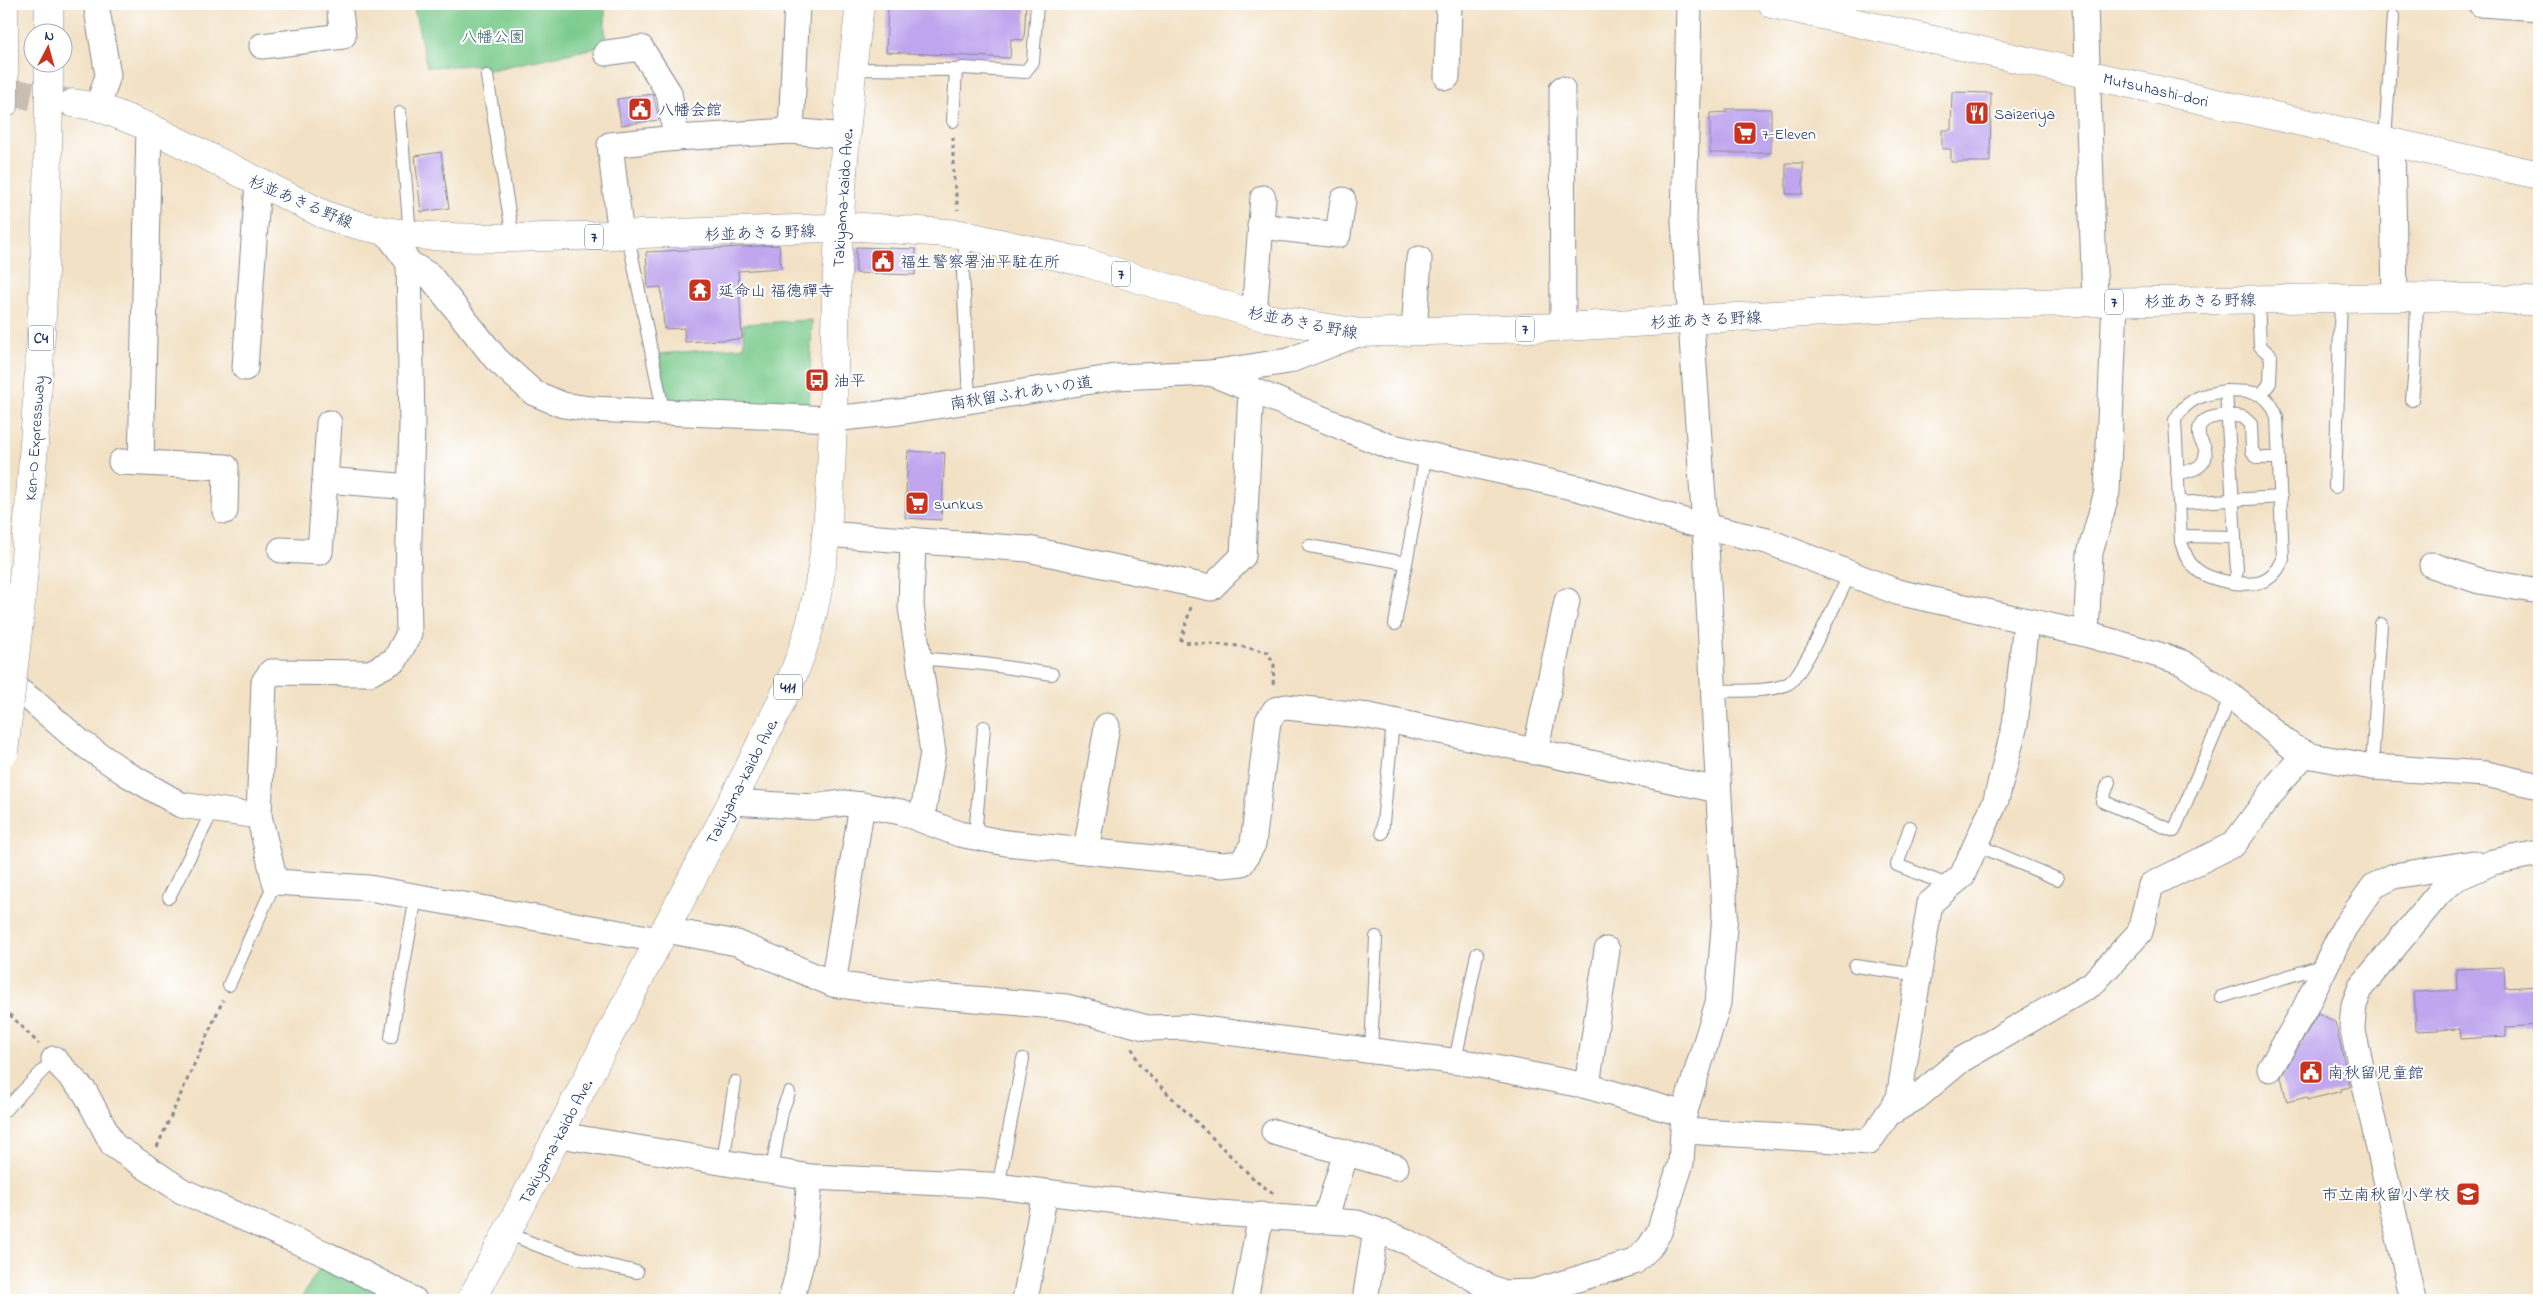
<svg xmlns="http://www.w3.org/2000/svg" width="2543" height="1304" viewBox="0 0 2543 1304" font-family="'Indie Flower','Klee One',sans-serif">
	<rect width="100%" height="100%" fill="#fff"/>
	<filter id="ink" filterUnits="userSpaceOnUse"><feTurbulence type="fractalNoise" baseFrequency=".02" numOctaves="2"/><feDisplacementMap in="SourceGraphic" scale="10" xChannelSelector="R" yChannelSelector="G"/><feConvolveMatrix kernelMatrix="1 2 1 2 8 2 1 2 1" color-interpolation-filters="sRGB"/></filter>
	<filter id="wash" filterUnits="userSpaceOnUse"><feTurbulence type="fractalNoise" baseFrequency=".0096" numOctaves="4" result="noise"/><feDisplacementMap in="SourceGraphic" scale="20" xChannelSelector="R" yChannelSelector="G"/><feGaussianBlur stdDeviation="1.12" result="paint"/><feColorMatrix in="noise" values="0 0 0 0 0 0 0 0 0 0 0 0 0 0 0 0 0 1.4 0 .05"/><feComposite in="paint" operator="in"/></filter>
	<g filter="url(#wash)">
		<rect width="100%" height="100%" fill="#f2e1c4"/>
		<g fill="#7acb8c" stroke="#4a7d75">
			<polygon points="413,4 605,4 605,46 480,72 478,65 427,67"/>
			<polygon points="812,320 809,412 668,407 659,354 744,347 743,324"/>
			<polygon points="323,1262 396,1300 300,1300"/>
		</g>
		<g id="blocks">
			<g fill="#bfa6ee">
				<polygon points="888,4 1026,4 1024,40 1011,39 1010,58 886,52"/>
				<polygon points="1952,92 1991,93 1990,162 1951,162 1951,149 1942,149 1942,130 1951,130"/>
				<polygon points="653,94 659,120 621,125 617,99"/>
				<polygon points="1726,109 1771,109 1771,153 1710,153 1710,113 1727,112"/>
				<polygon points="441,152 449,208 421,212 415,156"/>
				<rect x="1786" y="163" width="17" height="31"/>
				<polygon points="779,245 781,268 738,271 742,339 685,342 684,328 664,329 661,287 648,288 646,252"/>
				<polygon points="856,247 916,249 915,275 856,273"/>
				<polygon points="908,451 945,453 941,520 905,518"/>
				<polygon points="2504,967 2505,988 2539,986 2539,1025 2506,1027 2506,1036 2461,1039 2460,1029 2416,1031 2414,992 2457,990 2456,969"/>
				<polygon points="2318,1013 2335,1022 2350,1087 2341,1089 2342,1091 2307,1100 2307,1097 2287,1102 2281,1077"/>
			</g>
		</g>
	</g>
	<g filter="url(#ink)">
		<use href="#blocks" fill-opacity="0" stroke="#868891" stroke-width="1"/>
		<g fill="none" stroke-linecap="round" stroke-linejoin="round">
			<polyline stroke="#c7bdb0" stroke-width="28" stroke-dasharray="28 14" stroke-linecap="butt" points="4,91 71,103"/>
			<g stroke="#868891" stroke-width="14">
				<g id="lane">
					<polyline points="851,69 956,70 963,68 1025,72 1033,62 1037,4"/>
					<polyline points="487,76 513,238"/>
					<polyline points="400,113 410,235"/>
					<polyline points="953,121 956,70"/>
					<polyline points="2385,141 2393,16"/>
					<polyline points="966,235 963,273 969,400"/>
					<polyline points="628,236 663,410"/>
					<polyline points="2258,299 2260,346 2271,356 2270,383 2261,395"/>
					<path d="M 2226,391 C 2252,392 2267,389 2277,417 L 2283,559 C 2272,586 2253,586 2228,582 C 2215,579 2202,576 2193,566 C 2186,559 2184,551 2181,542 L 2175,420 C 2186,399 2203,394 2226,391 Z"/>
					<polyline points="2226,391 2237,571 2234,583"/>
					<polyline points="2412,400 2415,368 2417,298"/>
					<path d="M 2177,473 C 2190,472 2209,467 2205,449 C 2204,444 2199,440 2199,435 C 2196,412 2230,415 2243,417 L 2251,424 L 2252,451 L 2258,458 L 2279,458"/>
					<polyline points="2335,487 2341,298"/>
					<polyline points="2179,503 2281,497"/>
					<polyline points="2181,536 2235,537"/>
					<polyline points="1309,546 1406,563"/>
					<polyline points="1395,624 1426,454"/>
					<polyline points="919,658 984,664 1052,674"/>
					<path d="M 1713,691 C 1732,690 1773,693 1789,683 C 1803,675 1840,593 1850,574"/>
					<polyline points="2372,767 2381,624"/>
					<polyline points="2109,782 2102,801 2174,831 2231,696"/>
					<polyline points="1910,827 1897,865 1950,886"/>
					<polyline points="1382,833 1393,722"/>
					<polyline points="975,837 984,727"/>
					<polyline points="1977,845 2057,879"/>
					<polyline points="169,897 213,810"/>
					<polyline points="1855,966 1918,975"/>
					<polyline points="229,985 275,882"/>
					<polyline points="2221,997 2325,965"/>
					<polyline points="391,1037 416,897"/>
					<polyline points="1371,1051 1376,937"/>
					<polyline points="1455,1061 1477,954"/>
					<polyline points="4,1111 54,1059"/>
					<polyline points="723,1162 735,1082"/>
					<polyline points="772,1170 782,1111 789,1093"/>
					<polyline points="998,1187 1023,1059"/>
					<path d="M 508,1232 C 546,1253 594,1262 637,1272"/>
				</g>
			</g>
			<g stroke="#868891" stroke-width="27">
				<g id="street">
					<polyline points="96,4 108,75 98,107"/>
					<polyline points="2085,4 2095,302"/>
					<polyline points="2481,4 2539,8"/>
					<polyline points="262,46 343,36 339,4"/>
					<polyline points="606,53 641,48 669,93 676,138"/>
					<polyline points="1447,77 1449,4"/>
					<polyline points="1562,89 1563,327"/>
					<polyline points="791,131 797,4"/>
					<polyline points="2392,143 2395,297"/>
					<polyline points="1260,226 1338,235 1343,200"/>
					<polyline points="387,233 409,263 430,276 496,359 534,393 563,405 590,409 832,419 899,412 1116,377 1211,373 1288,361 1360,333"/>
					<polyline points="621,236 610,145 676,138 791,131 845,136"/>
					<polyline points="409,263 412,424 408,576 409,634 395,660 370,673 271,672 264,682 259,816 275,882 369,888 659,940"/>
					<polyline points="1254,314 1263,198"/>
					<polyline points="1414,332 1419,259"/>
					<polyline points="245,368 258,184"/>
					<polyline points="1211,373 1388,446 1581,489 1687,522 1767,541 1897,592 2086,634 2159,655 2183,663 2231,696 2292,747 2312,756 2372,767 2486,774 2539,786"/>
					<polyline points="121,462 226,467 225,511"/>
					<polyline points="141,462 149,127"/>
					<polyline points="325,480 411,487"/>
					<polyline points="825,534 1028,549 1211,588 1243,556 1251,389"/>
					<polyline points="913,540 911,607 933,752 922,818"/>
					<polyline points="281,550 320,552 329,423"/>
					<polyline points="2432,565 2479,581 2539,591"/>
					<polyline points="2086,634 2090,553 2107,492 2115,302"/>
					<polyline points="4,680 34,702 79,741 127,774 181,805 259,816"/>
					<polyline points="1535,752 1567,601"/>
					<polyline points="732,802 813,807 843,803 862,805 901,812 959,834 1006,843 1223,865 1242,863 1253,844 1268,721 1275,710 1286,707 1369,716 1718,790"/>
					<polyline points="1086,851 1107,726"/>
					<polyline points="665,930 737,943 833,984 892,992 1067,1007 1148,1028 1187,1027 1475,1064 1587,1086 1684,1114"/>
					<polyline points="833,984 862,805"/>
					<polyline points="54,1059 85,1092 113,1145 182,1191 328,1255 414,1300"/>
					<polyline points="2270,1069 2304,1010 2344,928 2374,886 2394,876 2473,863"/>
					<polyline points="1587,1086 1607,950"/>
					<polyline points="1888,1114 1917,1097 1961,1060 2092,984 2140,932 2151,885 2234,844 2279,783 2306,753"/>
					<polyline points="1684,1131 1869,1142 1899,1098 1930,903 1962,876 1996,800 2015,725 2026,621"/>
					<polyline points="1274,1132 1396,1167"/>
					<polyline points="560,1135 810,1177 989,1185 1206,1212 1357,1223 1408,1242 1491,1288 1504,1293 1534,1292 1634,1262 1649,1248 1659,1232 1681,1163 1684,1114 1718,1003 1725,914 1705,526 1684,222 1689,4"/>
					<polyline points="1325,1220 1346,1153"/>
					<polyline points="791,1300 803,1255 810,1177"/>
					<polyline points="1025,1300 1045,1193"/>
					<polyline points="1245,1300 1261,1215"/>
					<polyline points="1365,1300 1376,1230"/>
					<polyline points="2413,1300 2352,1027 2354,1005 2361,987 2440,892 2457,878 2493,862 2539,853"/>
				</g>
			</g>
			<g stroke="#868891" stroke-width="29">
				<g id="primary">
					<polyline points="1772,4 2539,175"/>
					<path d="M 73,103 L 98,107 L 149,127 L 323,214 C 385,238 448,238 513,238 L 862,227 L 960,234 L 1087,263 L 1267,318 L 1360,333 L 1563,327 L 1967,304 L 2395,297 L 2485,298 L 2539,302"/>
				</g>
			</g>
			<g stroke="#868891" stroke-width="29">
				<g id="highway">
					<polyline points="49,32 49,4"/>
					<polyline points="4,104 4,4"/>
					<path d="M 20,613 C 37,430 49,246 49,62"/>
					<path d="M 471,1300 C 541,1170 607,1038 677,907 C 705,854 733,801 759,747 C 779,707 799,668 810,625 C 835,529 832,427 835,329 C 838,220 846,112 860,4"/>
				</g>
			</g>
			<g stroke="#868891" stroke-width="3" stroke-dasharray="4 4" stroke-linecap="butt">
				<polyline points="953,137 953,173 958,210"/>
				<polyline points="1191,607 1181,640 1184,642 1239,646 1268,652 1274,665 1273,686"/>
				<polyline points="4,1009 39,1044"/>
				<polyline points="1132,1048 1140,1066 1257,1182 1273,1193"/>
				<polyline points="157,1147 223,1000"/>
			</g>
			<use href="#lane" stroke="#fff" stroke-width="12"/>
			<use href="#street" stroke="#fff" stroke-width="25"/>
			<use href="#primary" stroke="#fff" stroke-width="28"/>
			<use href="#highway" stroke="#fff" stroke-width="28"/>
			<g stroke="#868891" stroke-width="29" stroke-linecap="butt">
				<polyline id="highway-bridge" points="4,752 20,613"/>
			</g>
			<use href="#highway-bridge" stroke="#fff" stroke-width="28"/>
		</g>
	</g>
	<defs>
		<g id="civic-square" transform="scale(1.25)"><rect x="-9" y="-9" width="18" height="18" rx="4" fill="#c8321e" stroke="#fff"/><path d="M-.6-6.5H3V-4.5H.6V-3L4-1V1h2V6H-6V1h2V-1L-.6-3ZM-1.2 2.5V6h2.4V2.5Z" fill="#fff"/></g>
		<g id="restaurant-square" transform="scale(1.25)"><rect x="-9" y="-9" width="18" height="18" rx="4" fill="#c8321e" stroke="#fff"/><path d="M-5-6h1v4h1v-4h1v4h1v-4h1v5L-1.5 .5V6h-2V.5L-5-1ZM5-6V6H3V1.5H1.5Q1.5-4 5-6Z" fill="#fff"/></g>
		<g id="supermarket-square" transform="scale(1.25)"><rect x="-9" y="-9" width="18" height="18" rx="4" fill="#c8321e" stroke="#fff"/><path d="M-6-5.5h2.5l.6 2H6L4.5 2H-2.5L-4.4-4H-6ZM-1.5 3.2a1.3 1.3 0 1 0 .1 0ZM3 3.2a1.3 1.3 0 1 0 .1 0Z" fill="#fff"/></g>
		<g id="temple-square" transform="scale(1.25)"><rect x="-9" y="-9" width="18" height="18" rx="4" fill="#c8321e" stroke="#fff"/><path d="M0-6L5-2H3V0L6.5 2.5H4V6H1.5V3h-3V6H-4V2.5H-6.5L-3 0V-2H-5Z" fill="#fff"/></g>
		<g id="bus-square" transform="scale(1.25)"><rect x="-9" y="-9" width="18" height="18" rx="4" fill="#c8321e" stroke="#fff"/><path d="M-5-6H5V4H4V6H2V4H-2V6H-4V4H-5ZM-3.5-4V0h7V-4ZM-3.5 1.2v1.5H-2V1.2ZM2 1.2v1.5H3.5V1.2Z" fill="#fff"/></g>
		<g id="school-square" transform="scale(1.25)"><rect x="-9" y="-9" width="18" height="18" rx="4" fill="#c8321e" stroke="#fff"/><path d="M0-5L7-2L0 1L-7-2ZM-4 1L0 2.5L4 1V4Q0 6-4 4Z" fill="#fff"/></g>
	</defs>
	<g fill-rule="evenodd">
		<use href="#civic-square" x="640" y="109"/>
		<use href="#restaurant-square" x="1977" y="113"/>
		<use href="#supermarket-square" x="1745" y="133"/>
		<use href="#civic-square" x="883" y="261"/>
		<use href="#temple-square" x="700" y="290"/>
		<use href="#bus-square" x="817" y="380"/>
		<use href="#supermarket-square" x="917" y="503"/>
		<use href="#civic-square" x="2311" y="1072"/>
		<use href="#school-square" x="2468" y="1194"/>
	</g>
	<g text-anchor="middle" stroke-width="4" stroke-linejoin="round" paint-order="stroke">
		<g fill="#fff" stroke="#5f6d8e" stroke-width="1">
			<rect x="585" y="224.5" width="18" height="25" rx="4"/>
			<rect x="1112" y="261.5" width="18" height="25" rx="4"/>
			<rect x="2105" y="289.5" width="18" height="25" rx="4"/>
			<rect x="1516" y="316.5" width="18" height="25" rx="4"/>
			<rect x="28.5" y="325.5" width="25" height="25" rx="4"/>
			<rect x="774" y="674.5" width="28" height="25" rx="4"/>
		</g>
		<g font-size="15" font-weight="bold" fill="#1b2f5e">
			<text x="594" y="242">7</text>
			<text x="1121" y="279">7</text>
			<text x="2114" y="307">7</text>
			<text x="1525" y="334">7</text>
			<text x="41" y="343">C4</text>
			<text x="788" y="692">411</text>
		</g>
		<g font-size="16" fill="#385e6c" stroke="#fff">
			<text x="493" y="42">八幡公園</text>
		</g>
		<g font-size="16" fill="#1b2f5e" stroke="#fff">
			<text transform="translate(2156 89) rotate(13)" y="6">Mutsuhashi-dori</text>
			<text transform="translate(842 198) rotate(-86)" y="6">Takiyama-kaido Ave.</text>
			<text transform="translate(301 201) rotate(23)" y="6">杉並あきる野線</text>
			<text transform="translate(760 232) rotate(-2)" y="6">杉並あきる野線</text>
			<text transform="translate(2200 300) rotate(-1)" y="6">杉並あきる野線</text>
			<text transform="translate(1706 319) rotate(-3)" y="6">杉並あきる野線</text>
			<text transform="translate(1303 322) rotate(11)" y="6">杉並あきる野線</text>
			<text transform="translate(1021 392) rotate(-9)" y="6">南秋留ふれあいの道</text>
			<text transform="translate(34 438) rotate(-86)" y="6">Ken-O Expressway</text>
			<text transform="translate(741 781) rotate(-63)" y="6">Takiyama-kaido Ave.</text>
			<text transform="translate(555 1141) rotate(-62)" y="6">Takiyama-kaido Ave.</text>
		</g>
		<g font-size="16" fill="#1b2f5e" stroke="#fff" text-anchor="start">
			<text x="658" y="115">八幡会館</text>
			<text x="1994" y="119">Saizeriya</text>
			<text x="1762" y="139">7-Eleven</text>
			<text x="900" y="267">福生警察署油平駐在所</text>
			<text x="718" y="296">延命山 福德禪寺</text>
			<text x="834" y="386">油平</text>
			<text x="934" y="509">sunkus</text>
			<text x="2328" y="1078">南秋留児童館</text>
			<text x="2450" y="1200" text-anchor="end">市立南秋留小学校</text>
		</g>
	</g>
	<rect width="2543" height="1304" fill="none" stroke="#fff" stroke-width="20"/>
	<g transform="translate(48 48) rotate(6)"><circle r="24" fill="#ffffff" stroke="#a4acbf"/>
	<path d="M0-4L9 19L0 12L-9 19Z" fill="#c8321e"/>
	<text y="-8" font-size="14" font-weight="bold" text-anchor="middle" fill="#1b2f5e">N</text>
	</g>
</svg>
